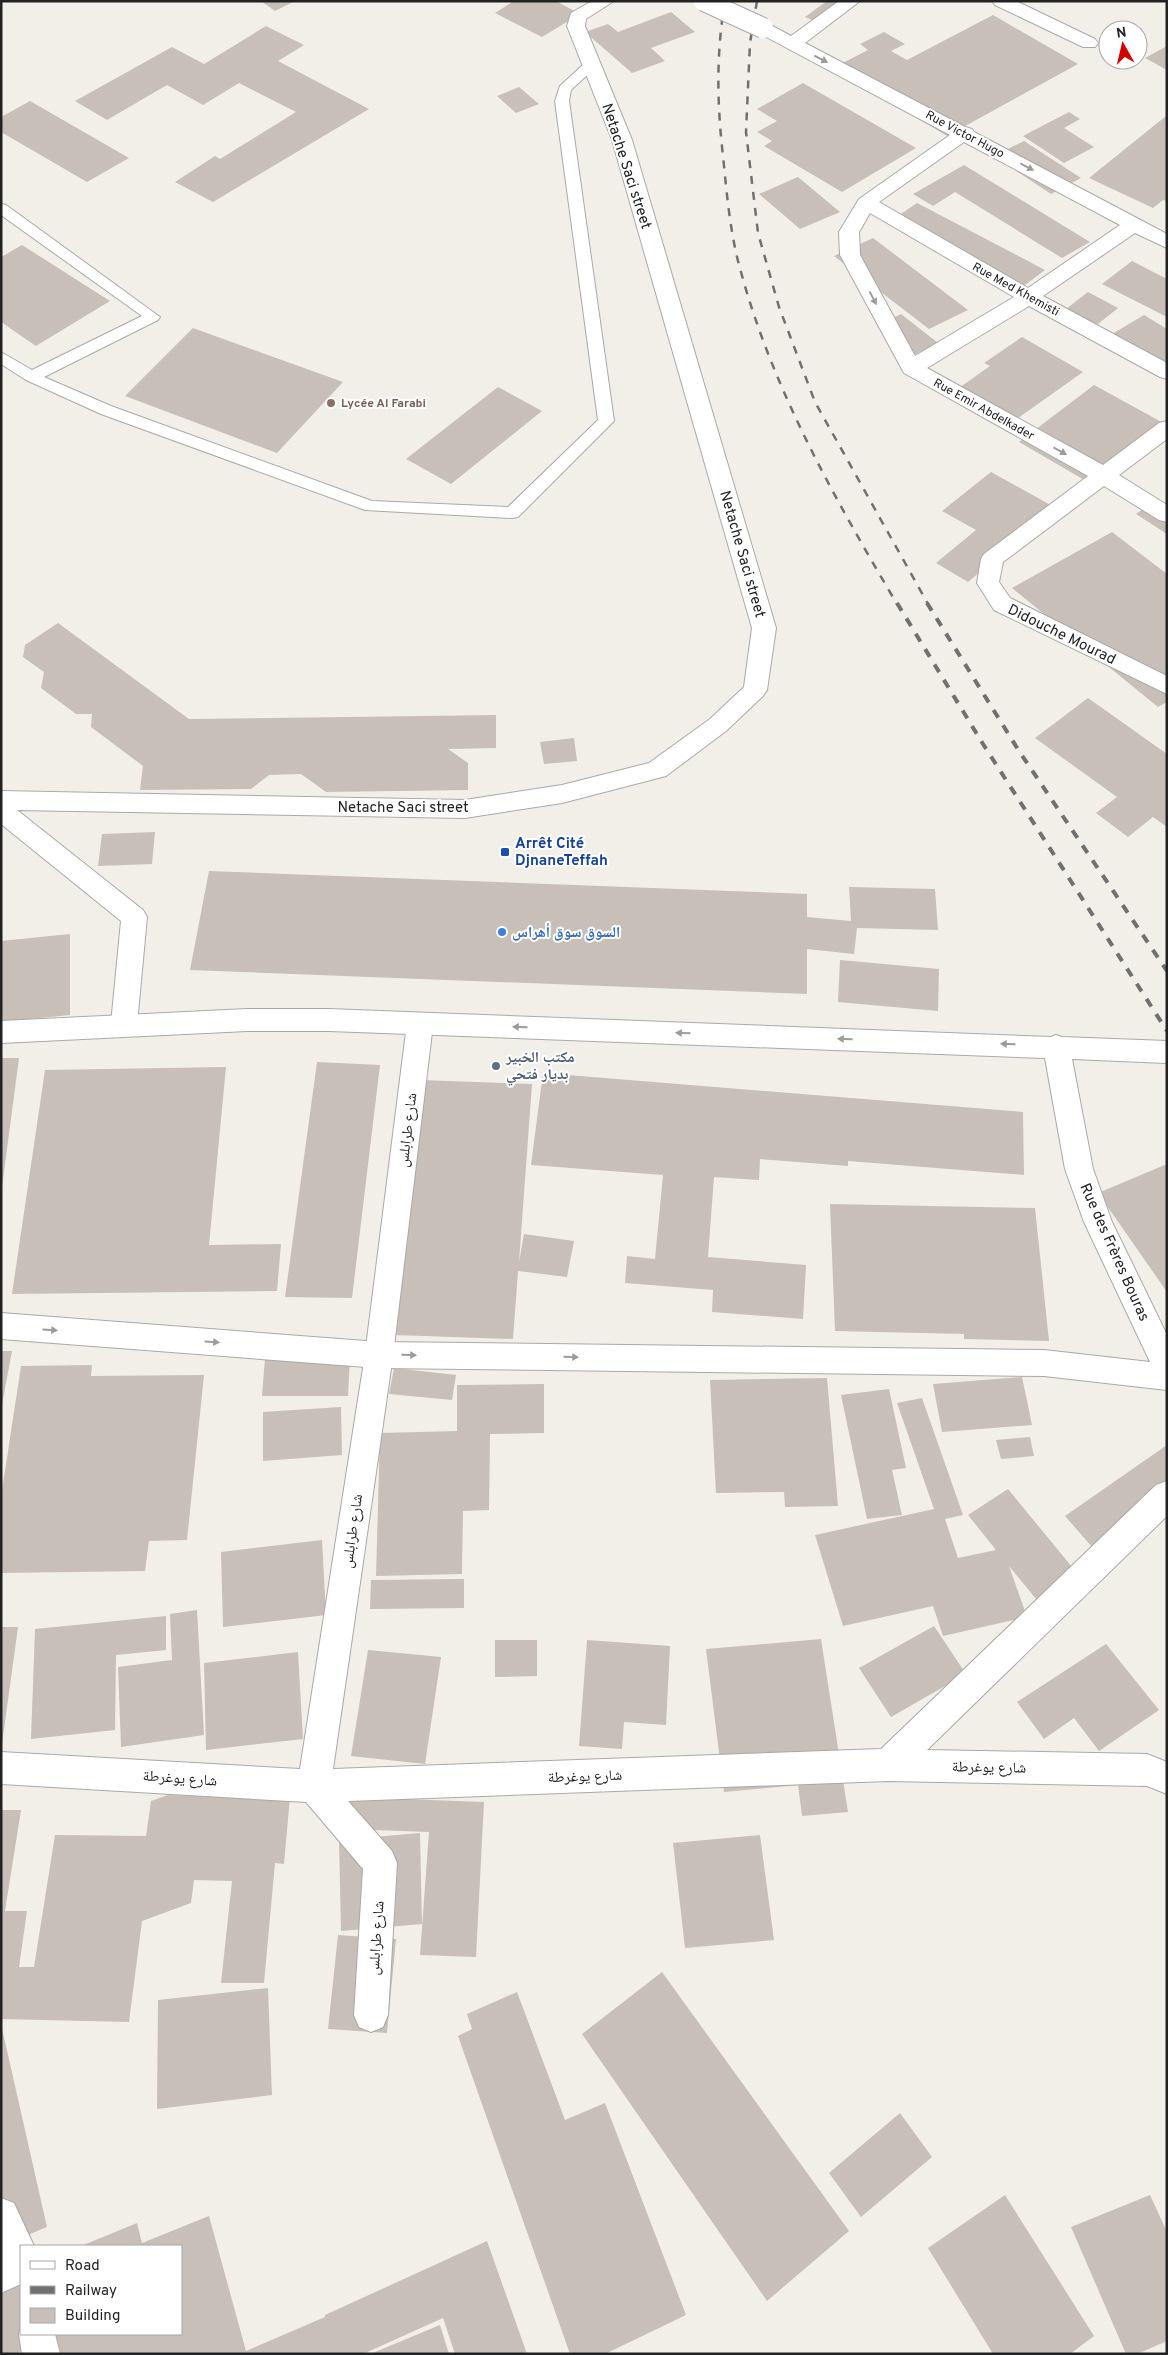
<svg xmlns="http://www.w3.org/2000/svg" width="1168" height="2355" viewBox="0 0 1168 2355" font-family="Overpass,'Noto Naskh Arabic',sans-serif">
	<rect width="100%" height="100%" fill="#f2efe9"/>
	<g fill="#c7bfb8">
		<polygon points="261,1 295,1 275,11"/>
		<polygon points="514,1 556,1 580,14 542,37 495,13"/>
		<polygon points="827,1 853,1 827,26 805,17"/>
		<polygon points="671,12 695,32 651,48 665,61 632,73 585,32 608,24 618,32"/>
		<polygon points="993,15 1078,64 947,136 835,67 868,50 860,44 884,32 905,44 891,51 907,60"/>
		<polygon points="266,26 304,45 278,61 369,109 213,202 175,182 215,156 220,159 296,112 239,83 203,105 167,85 107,120 75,101 172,47 204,64"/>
		<polygon points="1167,46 1167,70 1145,58"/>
		<polygon points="803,83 916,148 842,192 764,146 772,141 757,132 777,121 757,109"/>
		<polygon points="519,87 539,104 516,113 497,96"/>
		<polygon points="30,101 129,158 87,182 1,132 1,117"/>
		<polygon points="1069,112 1080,119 1064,128 1094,147 1064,163 1023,136"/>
		<polygon points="1166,116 1167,201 1163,200 1153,208 1089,178"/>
		<polygon points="1024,141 1081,178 1051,194 994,156"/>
		<polygon points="964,165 1090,242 1062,258 955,192 933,206 913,194"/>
		<polygon points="798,177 840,212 800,229 759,194"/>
		<polygon points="917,203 1045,270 1017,291 888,223"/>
		<polygon points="873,238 968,310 929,329 834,256"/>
		<polygon points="22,245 110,301 36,346 1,322 1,257"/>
		<polygon points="1132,261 1167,279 1167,317 1102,284"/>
		<polygon points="1088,292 1118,308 1093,328 1062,312"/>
		<polygon points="901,314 938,343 914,355 877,326"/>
		<polygon points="1144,315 1167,329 1167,375 1107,337"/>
		<polygon points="193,328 343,382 277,453 125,396"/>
		<polygon points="1022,337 1083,372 1004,428 949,395 990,366 984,363"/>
		<polygon points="1094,385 1167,425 1093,485 1019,442"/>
		<polygon points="498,387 542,411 451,484 406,459"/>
		<polygon points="991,472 1056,508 968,582 936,563 976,530 942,511"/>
		<polygon points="1156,500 1167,507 1167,534 1136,514"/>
		<polygon points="1112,532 1167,574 1167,702 1158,707 1012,588"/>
		<polygon points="58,623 189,719 496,715 496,748 448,749 468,763 468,790 326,792 301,774 269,775 251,789 140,790 143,766 91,727 92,714 76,714 41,688 44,672 23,657 25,645"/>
		<polygon points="1088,698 1167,754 1167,827 1153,817 1128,837 1096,813 1117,797 1035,738"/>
		<polygon points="574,738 577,761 544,764 540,742"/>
		<polygon points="155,832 152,864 98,866 102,834"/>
		<polygon points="209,871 807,894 807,917 851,921 849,887 935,889 938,930 857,928 854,954 807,949 807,994 190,970"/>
		<polygon points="70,934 70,1015 1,1022 1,941"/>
		<polygon points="840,960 939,969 938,1011 838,1002"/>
		<polygon points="1,1058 19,1058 2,1187 1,1187"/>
		<polygon points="317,1062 380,1065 352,1298 285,1297"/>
		<polygon points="226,1067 209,1245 281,1244 277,1291 12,1294 45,1070"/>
		<polygon points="543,1073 1023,1112 1024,1175 848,1161 848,1166 760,1159 759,1180 714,1177 708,1257 806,1265 803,1319 712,1312 713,1290 625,1283 627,1256 655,1259 663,1175 531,1165"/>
		<polygon points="421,1080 532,1084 519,1262 524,1234 574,1241 567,1277 518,1271 513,1339 394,1335"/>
		<polygon points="1167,1164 1167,1292 1098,1193"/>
		<polygon points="830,1204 1035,1208 1049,1341 964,1339 964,1334 835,1331"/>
		<polygon points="1,1351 12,1351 2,1405 1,1405"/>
		<polygon points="265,1358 350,1358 348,1396 262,1396"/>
		<polygon points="92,1365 91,1376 204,1375 187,1540 149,1541 145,1571 1,1573 1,1497 21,1366"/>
		<polygon points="394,1368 456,1375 452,1400 389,1394"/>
		<polygon points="1022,1377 1032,1425 942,1432 933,1384"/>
		<polygon points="827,1378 838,1506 785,1507 784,1492 716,1493 710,1380"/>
		<polygon points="544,1384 544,1433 490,1434 489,1510 463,1511 462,1574 376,1576 380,1433 457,1431 457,1385"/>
		<polygon points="889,1389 906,1468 892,1470 902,1515 867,1519 841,1395"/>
		<polygon points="922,1398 963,1515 945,1519 958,1558 996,1550 968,1515 1008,1489 1081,1578 1041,1605 1009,1566 1027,1617 943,1636 933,1606 843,1626 815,1535 934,1509 897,1403"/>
		<polygon points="341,1407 342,1455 263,1461 263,1412"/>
		<polygon points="1030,1437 1034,1456 1001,1459 996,1440"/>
		<polygon points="1167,1445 1167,1508 1100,1556 1065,1516"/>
		<polygon points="322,1540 326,1615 223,1627 221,1552"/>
		<polygon points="464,1579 464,1608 370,1609 371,1580"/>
		<polygon points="197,1610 204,1735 121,1747 118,1667 172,1660 170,1614"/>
		<polygon points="166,1616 166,1650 116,1655 115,1730 31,1739 35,1629"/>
		<polygon points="934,1626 966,1674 891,1717 859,1668"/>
		<polygon points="1,1627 18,1627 2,1744 1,1744"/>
		<polygon points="821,1639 848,1812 802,1816 798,1785 724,1792 706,1649"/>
		<polygon points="495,1640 537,1640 537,1676 495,1677"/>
		<polygon points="587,1640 670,1646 666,1725 624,1722 622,1749 579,1746"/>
		<polygon points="1106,1644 1159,1710 1099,1751 1074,1718 1044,1739 1017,1702"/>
		<polygon points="368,1650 441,1657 425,1764 351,1756"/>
		<polygon points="298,1652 303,1739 206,1750 204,1663"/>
		<polygon points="168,1795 290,1797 284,1864 275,1863 264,1983 221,1983 232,1881 194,1880 191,1903 142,1921 129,2022 1,2019 1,1810 21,1810 5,1911 27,1911 19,1967 34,1967 55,1835 146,1836 151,1801"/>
		<polygon points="351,1797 484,1802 476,1957 420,1955 429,1832 348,1829"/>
		<polygon points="420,1833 422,1924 341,1931 339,1840"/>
		<polygon points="760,1835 774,1940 685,1948 673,1843"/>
		<polygon points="338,1935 396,1939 387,2033 328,2029"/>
		<polygon points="662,1972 849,2231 767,2301 582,2034"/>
		<polygon points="268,1988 272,2095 157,2109 158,2000"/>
		<polygon points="517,1992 565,2120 605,2103 686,2315 605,2354 570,2354 458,2036 472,2029 467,2014"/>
		<polygon points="1,2024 47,2227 1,2246"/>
		<polygon points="900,2113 932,2157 861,2217 829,2173"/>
		<polygon points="1005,2195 1094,2336 1070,2354 993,2354 928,2248"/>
		<polygon points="1150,2195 1167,2232 1167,2341 1137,2354 1126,2354 1071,2227"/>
		<polygon points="209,2216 246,2351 325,2317 325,2315 487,2241 527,2354 455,2354 443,2318 363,2354 46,2354 43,2342 15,2354 1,2354 1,2279 21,2271 21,2334 181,2334 181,2246 81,2246 137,2223 142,2243"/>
		<polygon points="440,2325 449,2354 376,2354 375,2352"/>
	</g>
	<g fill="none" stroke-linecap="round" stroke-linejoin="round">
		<g stroke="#a9a9a9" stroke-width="2">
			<polygon id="service" points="592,60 599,64 571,90 569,101 614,421 518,517 512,518 365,510 101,414 26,380 1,364 1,352 32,370 142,316 1,215 1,204 6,205 160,317 158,320 44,377 111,406 372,501 508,507 598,420 555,101 560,86 587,61"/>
		</g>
		<g stroke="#a9a9a9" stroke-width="2">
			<g id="minor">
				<polygon points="592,1 614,1 586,19 585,26 632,140 776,628 767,690 763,696 726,731 666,776 562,803 465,818 17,810 143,910 147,917 137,1024 133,1032 124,1035 115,1032 111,1024 121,921 1,824 1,791 465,800 562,785 649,763 710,719 744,687 752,628 612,140 567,26 571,13"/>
				<path d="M 839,1 L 860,1 L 805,43 L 965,127 L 972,129 L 974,132 L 1167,234 L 1167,248 L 1135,233 L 1043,296 L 1167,363 L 1167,379 L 1160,377 L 1029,306 L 927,368 L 1103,465 L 1159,423 L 1167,421 L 1167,439 L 1119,475 L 1167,505 L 1167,522 L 1159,520 L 1104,486 L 1003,562 L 999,582 L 1010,598 L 1167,676 L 1167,694 L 994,610 L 977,583 L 981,559 L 984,554 L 1088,476 L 904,373 L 840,255 L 839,232 L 859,199 L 950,135 L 757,32 L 754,28 L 757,24 L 769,24 L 791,36 ZM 964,142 L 1120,225 L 1028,288 L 879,202 ZM 870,213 L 1014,297 L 915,356 L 860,255 L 859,232 Z"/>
				<polygon points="992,1 1016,1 1095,39 1098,43 1095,47 1083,47 995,5"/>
				<polygon points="420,1013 429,1016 433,1024 393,1355 333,1769 881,1749 1156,1485 1167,1481 1167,1516 927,1750 1147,1754 1167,1762 1167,1794 1147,1786 888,1781 348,1801 392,1851 397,1863 388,2015 383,2027 371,2032 359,2027 354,2015 363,1869 306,1802 1,1784 1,1752 300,1769 365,1355 407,1024 411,1016"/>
				<polygon points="1,2198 14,2203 34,2246 21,2246 21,2284 1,2293"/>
				<polygon points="21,2327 21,2334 55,2334 60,2354 22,2354 19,2334"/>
			</g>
		</g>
		<g stroke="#a9a9a9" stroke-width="2">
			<polygon id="tertiary" points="247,1009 329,1009 1051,1037 1056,1035 1062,1037 1167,1041 1167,1063 1072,1059 1093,1169 1112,1222 1167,1335 1167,1390 1044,1376 379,1368 1,1339 1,1313 379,1342 1044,1350 1150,1362 1084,1222 1065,1169 1045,1058 329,1031 247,1031 1,1043 1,1021"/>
		</g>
		<use href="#service" fill="#fff" fill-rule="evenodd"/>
		<use href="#minor" fill="#fff" fill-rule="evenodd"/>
		<use href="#tertiary" fill="#fff" fill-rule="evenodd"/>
		<g stroke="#707070" stroke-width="2.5" stroke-dasharray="8 8" stroke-linecap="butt">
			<path d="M 725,1 C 716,53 717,104 723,156 C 727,195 730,234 741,272 C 773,390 835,499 897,604"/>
			<polyline points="757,1 750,43 746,132 758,233 779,307 815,402 928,604"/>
		</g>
		<g stroke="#707070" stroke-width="4" stroke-dasharray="9 9" stroke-linecap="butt">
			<polyline points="897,603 983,744 1167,1031"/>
			<polyline points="927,603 1019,751 1167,971"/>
		</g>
		<g stroke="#a9a9a9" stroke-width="22" stroke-linecap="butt">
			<polyline id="minor-bridge" points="704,1 763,28"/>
		</g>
		<use href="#minor-bridge" stroke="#fff" stroke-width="20"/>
	</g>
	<defs><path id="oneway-solid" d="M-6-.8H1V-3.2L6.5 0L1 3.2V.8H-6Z" transform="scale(1.25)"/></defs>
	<g fill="#9c9c9c">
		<use href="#oneway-solid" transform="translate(821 59) rotate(27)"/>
		<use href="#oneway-solid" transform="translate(1027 167) rotate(28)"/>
		<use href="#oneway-solid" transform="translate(873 298) rotate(62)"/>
		<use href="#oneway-solid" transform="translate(1060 451) rotate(29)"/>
		<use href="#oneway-solid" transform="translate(520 1027) rotate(-178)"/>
		<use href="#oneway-solid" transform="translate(683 1033) rotate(-178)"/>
		<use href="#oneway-solid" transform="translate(845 1039) rotate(-178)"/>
		<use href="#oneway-solid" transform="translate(1008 1044) rotate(-178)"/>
		<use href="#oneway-solid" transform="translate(50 1330) rotate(4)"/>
		<use href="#oneway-solid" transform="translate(212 1342) rotate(4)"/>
		<use href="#oneway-solid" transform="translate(409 1355) rotate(1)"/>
		<use href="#oneway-solid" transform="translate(571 1357) rotate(1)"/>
	</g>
	<circle fill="#8d6e63" stroke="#fff" stroke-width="2" cx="331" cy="403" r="5"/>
	<rect fill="#1a4fb4" stroke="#fff" stroke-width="2" x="500" y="847" width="10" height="10" rx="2.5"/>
	<circle fill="#3f7fe0" stroke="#fff" stroke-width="2" cx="502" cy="932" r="5"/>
	<circle fill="#5c6f8a" stroke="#fff" stroke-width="2" cx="496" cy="1066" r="5"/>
	<g text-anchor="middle" stroke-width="4" stroke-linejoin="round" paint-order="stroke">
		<g font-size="12" fill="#222" stroke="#fff">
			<text transform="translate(965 134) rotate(28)" y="4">Rue Victor Hugo</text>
			<text transform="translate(1016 289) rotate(29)" y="4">Rue Med Khemisti</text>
			<text transform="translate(984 409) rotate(29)" y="4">Rue Emir Abdelkader</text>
		</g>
		<g font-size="12" font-weight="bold" fill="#785e54" stroke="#fff" text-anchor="start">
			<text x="341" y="407">Lycée Al Farabi</text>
		</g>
		<g font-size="15" fill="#222" stroke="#fff">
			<text transform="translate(627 166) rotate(72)" y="5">Netache Saci street</text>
			<text transform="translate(743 554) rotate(74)" y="5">Netache Saci street</text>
			<text transform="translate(1062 634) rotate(26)" y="5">Didouche Mourad</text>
			<text x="403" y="812">Netache Saci street</text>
			<text transform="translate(407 1130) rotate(-83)" y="5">شارع طرابلس</text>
			<text transform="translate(1115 1252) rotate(66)" y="5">Rue des Frères Bouras</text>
			<text transform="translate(352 1531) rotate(-82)" y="5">شارع طرابلس</text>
			<text transform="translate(989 1767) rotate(1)" y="5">شارع يوغرطة</text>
			<text transform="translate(585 1776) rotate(-2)" y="5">شارع يوغرطة</text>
			<text transform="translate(180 1778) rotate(4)" y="5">شارع يوغرطة</text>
			<text transform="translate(376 1938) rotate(-86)" y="5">شارع طرابلس</text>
		</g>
		<g font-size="15" font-weight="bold" fill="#164399" stroke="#fff" text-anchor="start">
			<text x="515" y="848">Arrêt Cité<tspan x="515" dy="17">DjnaneTeffah</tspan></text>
		</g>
		<g font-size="15" font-weight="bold" fill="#366cbe" stroke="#fff" text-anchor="start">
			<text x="512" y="937">السوق سوق أهراس</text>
		</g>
		<g font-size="15" font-weight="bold" fill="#4e5e75" stroke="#fff" text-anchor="start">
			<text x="506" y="1062">مكتب الخبير<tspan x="506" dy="17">بديار فتحي</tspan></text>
		</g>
	</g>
	<rect width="1168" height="2355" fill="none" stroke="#222222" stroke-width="5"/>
	<rect x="20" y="2245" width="162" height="90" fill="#ffffff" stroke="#a7a7a7"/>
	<rect x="30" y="2261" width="25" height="8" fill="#ffffff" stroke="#a7a7a7"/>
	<text x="65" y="2270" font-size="15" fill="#222222">Road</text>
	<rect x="30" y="2286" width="25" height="8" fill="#707070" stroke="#a7a7a7"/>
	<text x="65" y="2295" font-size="15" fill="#222222">Railway</text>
	<rect x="30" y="2308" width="25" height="15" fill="#c7bfb8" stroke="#a7a7a7"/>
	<text x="65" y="2320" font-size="15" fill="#222222">Building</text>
	<g transform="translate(1123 45) rotate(352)"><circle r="24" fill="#ffffff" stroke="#a7a7a7"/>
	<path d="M0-4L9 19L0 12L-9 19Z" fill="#d40000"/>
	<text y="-8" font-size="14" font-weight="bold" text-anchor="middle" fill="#222222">N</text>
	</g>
</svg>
